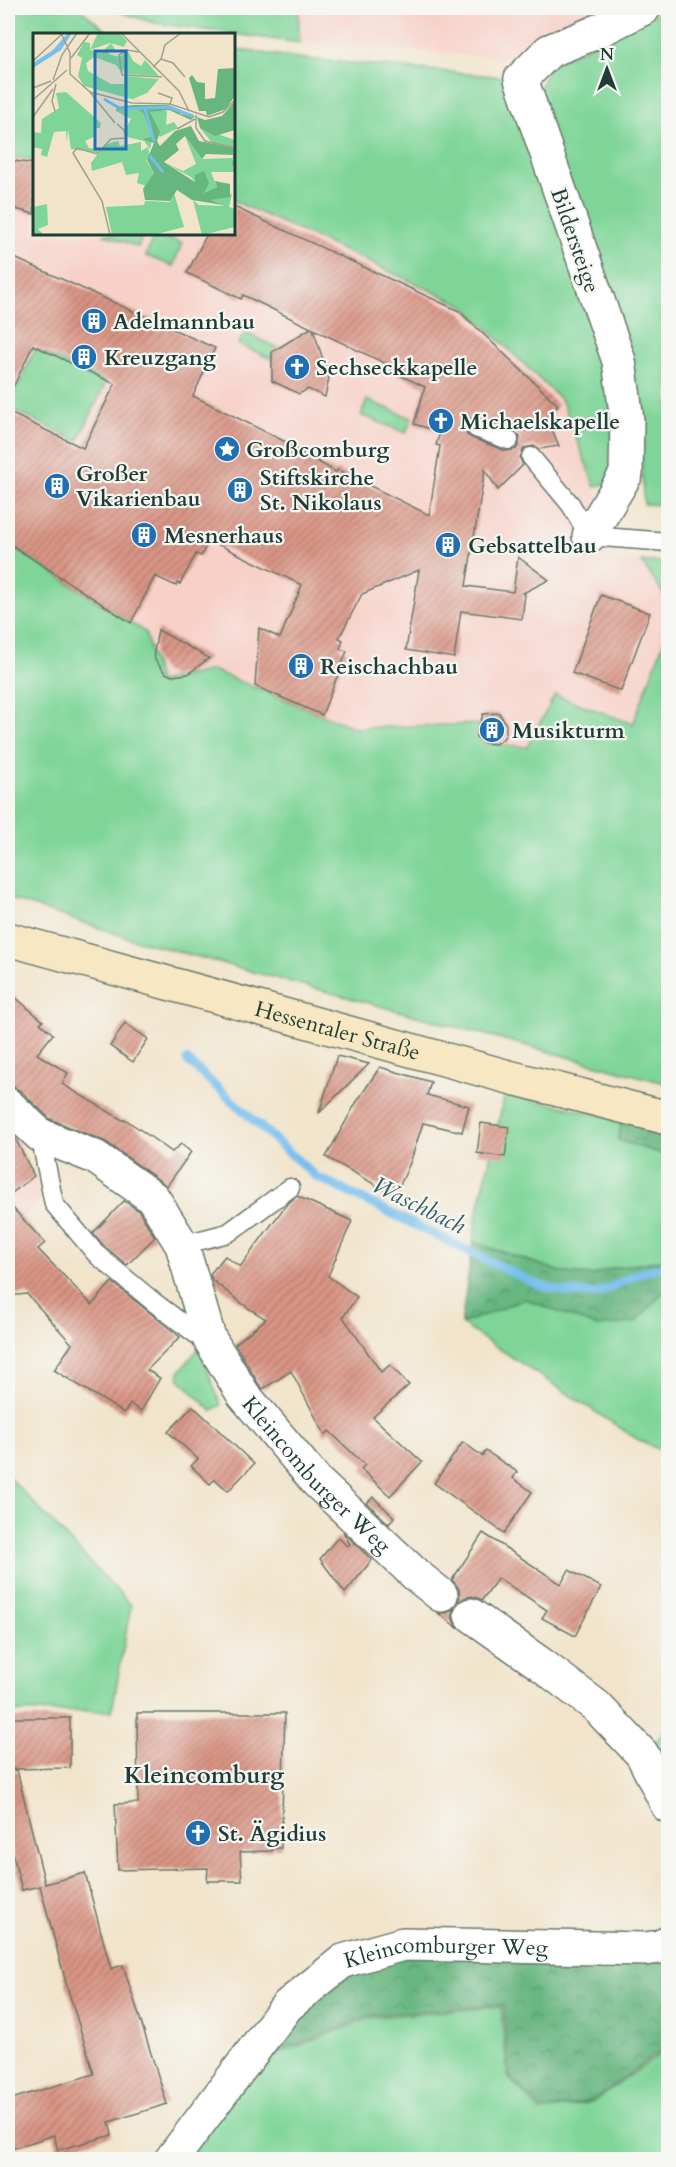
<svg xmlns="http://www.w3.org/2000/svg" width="676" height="2167" viewBox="0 0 676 2167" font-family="Cardo,serif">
	<defs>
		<pattern id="forest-crowns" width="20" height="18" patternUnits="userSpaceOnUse" patternTransform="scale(1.5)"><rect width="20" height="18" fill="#67b680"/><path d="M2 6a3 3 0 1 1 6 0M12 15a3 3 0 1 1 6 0" fill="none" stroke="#54956a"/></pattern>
		<pattern id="building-hatch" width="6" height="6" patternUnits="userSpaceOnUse" patternTransform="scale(1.5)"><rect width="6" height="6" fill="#da9585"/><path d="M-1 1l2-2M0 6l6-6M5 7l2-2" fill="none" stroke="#b07b6e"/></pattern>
	</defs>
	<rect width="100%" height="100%" fill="#f6f6f2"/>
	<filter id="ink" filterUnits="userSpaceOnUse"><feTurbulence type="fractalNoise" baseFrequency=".0167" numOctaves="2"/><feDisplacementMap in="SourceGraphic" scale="12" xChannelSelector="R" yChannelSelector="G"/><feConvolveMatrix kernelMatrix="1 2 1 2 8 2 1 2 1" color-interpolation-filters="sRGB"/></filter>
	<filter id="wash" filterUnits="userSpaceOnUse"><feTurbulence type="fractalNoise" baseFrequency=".008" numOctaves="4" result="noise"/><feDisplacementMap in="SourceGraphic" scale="24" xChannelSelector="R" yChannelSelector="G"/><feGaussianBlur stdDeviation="1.35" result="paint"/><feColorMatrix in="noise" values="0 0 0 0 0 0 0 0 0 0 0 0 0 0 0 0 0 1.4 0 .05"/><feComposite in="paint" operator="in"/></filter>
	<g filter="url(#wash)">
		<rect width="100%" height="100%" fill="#f1e4cb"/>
		<g fill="#f7d1c8">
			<polygon points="298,8 631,8 506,58 300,43"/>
			<polygon points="8,156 34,160 34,234 234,234 234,201 463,305 562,401 595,488 617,559 641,561 668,601 668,630 633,724 555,695 527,747 489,744 485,743 478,736 477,724 355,728 212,670 159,682 145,632 8,544"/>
			<polygon points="8,1126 34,1176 42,1199 8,1233"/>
		</g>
		<g fill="#7fd598" stroke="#4f8966" stroke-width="1.5">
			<polygon points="8,8 79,8 108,32 125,34 34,34 34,160 8,156"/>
			<polygon points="127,8 298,8 300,43 154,23 122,13"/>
			<polygon points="668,8 668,505 644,504 639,432 535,98 550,65"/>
			<polygon points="234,49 306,59 504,77 553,200 607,365 615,480 595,487 562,401 463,305 234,201"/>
			<polygon points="103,234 143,234 138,247"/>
			<polygon points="154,234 182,243 173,266 146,256"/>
			<polygon points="245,333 279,348 272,352 272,359 238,344"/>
			<polygon points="35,349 106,382 78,441 8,408"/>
			<polygon points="367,400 412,418 406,433 361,415"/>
			<polygon points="8,544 145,632 159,682 212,670 355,728 478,724 478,736 485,743 527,747 555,695 633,724 668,630 668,1084 132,939 8,898"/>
			<polygon points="641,561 668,563 668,601"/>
			<polygon points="505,1094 622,1119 618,1140 668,1156 668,1259 610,1269 593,1275 564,1273 473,1242 477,1214"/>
			<polygon points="666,1289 668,1289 668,1454 637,1439 461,1324 525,1299 598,1327 636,1322"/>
			<polygon points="199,1348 221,1405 212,1411 178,1378 179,1372"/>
			<polygon points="8,1476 131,1605 112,1711 8,1712"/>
			<polygon points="668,1723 668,1784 653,1743 660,1737"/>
			<polygon points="501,2007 507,2076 541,2112 593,2102 668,2049 668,2159 187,2160 252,2064 373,2017"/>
		</g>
		<g fill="url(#forest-crowns)" stroke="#437a5a" stroke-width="1.5">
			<polygon points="622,1119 668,1134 668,1156 618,1140"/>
			<polygon points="473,1242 564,1273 593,1275 610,1269 668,1259 668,1289 666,1289 636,1322 598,1327 525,1299 461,1324"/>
			<polygon points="668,1952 668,2046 592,2101 542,2110 509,2076 503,2005 372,2015 255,2061 350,1971 413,1955"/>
		</g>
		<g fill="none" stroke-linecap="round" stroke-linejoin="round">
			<polyline stroke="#75beee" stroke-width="9" points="187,1060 315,1176 538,1285 565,1292 597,1294 637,1274 668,1265"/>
		</g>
		<g id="blocks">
			<g fill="url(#building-hatch)" fill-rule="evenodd">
				<polygon points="8,160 34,164 34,214 8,207"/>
				<path d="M 234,207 L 459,311 L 558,405 L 547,418 L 559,446 L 539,449 L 534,446 L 524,448 L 520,458 L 523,465 L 498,490 L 485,470 L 466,586 L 513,592 L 518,557 L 549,580 L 523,593 L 525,594 L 522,619 L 461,611 L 454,658 L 406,650 L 419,570 L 362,594 L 339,638 L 343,640 L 340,649 L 347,651 L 322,715 L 255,686 L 259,628 L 280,638 L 302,585 L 209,540 L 201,556 L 196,554 L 180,584 L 177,583 L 176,586 L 155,576 L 131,623 L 8,543 L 8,412 L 83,448 L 115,384 L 33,345 L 8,398 L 8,255 L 215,348 L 193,396 L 290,444 L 290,446 L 336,472 L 338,470 L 429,515 L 440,446 L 436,445 L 440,432 L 414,424 L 425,387 L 391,371 L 393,367 L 313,329 L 329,378 L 325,397 L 308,389 L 299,394 L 287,388 L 272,381 L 272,352 L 311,328 L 243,295 L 241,299 L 187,273 L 207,234 L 234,234 ZM 475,417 L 513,430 L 520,437 L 519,444 L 516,449 L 506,451 L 472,438 L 467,435 L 465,425 L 469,419 Z"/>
				<polygon points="601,595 650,613 621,691 572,673"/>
				<polygon points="158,630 209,658 188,674 172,676 165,673 155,660 154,652"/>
				<polygon points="499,713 506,724 506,734 503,739 495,744 485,743 476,737 483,714"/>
				<polygon points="8,991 43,1021 40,1023 53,1034 37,1054 68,1073 62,1084 124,1121 125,1119 172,1152 181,1144 191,1152 167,1186 106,1142 50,1119 21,1091 13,1087 8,1087"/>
				<polygon points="125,1023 148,1039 133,1062 110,1046"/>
				<polygon points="337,1056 369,1064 319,1113"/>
				<polygon points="380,1067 431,1082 427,1095 469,1106 462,1132 423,1123 410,1163 395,1196 326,1157 356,1103"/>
				<polygon points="481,1123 509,1127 505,1157 477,1153"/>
				<polygon points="8,1130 14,1136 34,1176 8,1196"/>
				<polygon points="297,1196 352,1221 328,1276 357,1297 343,1317 381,1372 390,1365 409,1385 373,1417 422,1462 390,1496 361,1469 365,1465 329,1431 325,1435 291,1371 263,1389 258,1383 235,1344 266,1319 248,1308 212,1280 210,1274 225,1256 240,1267 286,1205"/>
				<polygon points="124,1201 139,1211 155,1237 127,1265 105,1247 93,1233"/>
				<polygon points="8,1203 45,1243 38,1249 92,1305 112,1282 180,1337 147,1370 160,1378 141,1411 130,1404 124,1413 54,1370 72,1344 27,1294 8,1296 8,1271 12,1267 12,1245 8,1242"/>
				<polygon points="193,1406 254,1464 228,1491 215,1479 210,1484 191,1466 198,1459 168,1432"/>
				<polygon points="463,1442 482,1456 486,1451 517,1472 513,1478 532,1492 504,1533 434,1483"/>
				<polygon points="373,1497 394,1517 389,1524 367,1503"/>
				<polygon points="343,1532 372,1560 345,1593 320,1559 338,1537 347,1546 350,1544"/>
				<polygon points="483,1533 561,1584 569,1570 601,1587 575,1636 542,1618 547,1610 498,1578 482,1600 472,1596 464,1598 458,1603 460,1597 459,1589 452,1580"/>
				<polygon points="454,1608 452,1614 454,1622 459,1629 438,1613 447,1613"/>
				<polygon points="137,1713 285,1713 281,1848 272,1848 272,1851 240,1852 242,1881 207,1881 208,1868 118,1870 115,1804 138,1803"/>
				<polygon points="8,1718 70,1718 70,1768 8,1769"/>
				<polygon points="17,1770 45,1884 85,1873 111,1969 123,1965 167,2104 109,2122 112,2135 58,2150 54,2135 8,2150 8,2100 94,2074 66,1983 40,1886 22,1890 8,1836 8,1771"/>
			</g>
		</g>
	</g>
	<g filter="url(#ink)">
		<use href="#blocks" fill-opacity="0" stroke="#687769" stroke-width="1.5"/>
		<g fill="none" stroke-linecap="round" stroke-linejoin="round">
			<g stroke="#687769" stroke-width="21">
				<g id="service">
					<polyline points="476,428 509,440"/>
					<polyline points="531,457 571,505 589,536 668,542"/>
					<polyline points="40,1135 54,1204 97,1255 155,1303 196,1334 209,1338"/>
					<polyline points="182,1245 228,1233 290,1188"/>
				</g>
			</g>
			<g stroke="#687769" stroke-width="36">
				<g id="minor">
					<polyline points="589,536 626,474 627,420 619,361 521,79 549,51 594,33 644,8"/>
					<path id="s1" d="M 8,1105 L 40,1135 L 95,1157 L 153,1198 L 182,1245 L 209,1338 L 243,1394 L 317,1482 L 416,1575 L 441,1595"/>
					<polyline points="471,1615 542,1665 596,1706 642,1754 668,1806"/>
					<path id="s2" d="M 171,2160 L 287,2006 L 343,1961 L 403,1944 L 645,1949 L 659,1947 L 668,1943"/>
				</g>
			</g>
			<g stroke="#687769" stroke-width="36">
				<g id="secondary">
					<path id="s3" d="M 8,939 L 505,1076 L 668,1118"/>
				</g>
			</g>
			<use href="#service" stroke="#fff" stroke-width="18"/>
			<use href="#minor" stroke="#fff" stroke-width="33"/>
			<use href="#secondary" stroke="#f7e8c3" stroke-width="33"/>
		</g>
	</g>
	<defs>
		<g id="building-disc" transform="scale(1.35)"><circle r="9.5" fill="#1f6fb2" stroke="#f6f6f2"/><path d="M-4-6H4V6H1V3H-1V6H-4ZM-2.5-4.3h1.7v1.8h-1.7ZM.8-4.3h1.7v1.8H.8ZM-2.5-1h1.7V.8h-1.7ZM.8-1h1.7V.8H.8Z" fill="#fff"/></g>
		<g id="church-disc" transform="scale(1.35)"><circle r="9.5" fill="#1f6fb2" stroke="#f6f6f2"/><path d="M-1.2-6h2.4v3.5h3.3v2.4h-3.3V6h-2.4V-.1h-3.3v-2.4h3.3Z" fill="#fff"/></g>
		<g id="sight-disc" transform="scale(1.35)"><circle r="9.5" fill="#1f6fb2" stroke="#f6f6f2"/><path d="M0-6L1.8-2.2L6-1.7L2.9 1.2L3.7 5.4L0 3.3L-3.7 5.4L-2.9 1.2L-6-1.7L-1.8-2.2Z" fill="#fff"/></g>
	</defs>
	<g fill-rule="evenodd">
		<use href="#building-disc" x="94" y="321"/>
		<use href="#building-disc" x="84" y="357"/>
		<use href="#church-disc" x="297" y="367"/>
		<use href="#church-disc" x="441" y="421"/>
		<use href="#sight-disc" x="227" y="449"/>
		<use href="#building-disc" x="57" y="486"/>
		<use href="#building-disc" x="240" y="490"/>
		<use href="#building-disc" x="144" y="535"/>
		<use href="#building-disc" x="448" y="545"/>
		<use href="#building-disc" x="301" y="666"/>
		<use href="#building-disc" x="492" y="730"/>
		<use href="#church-disc" x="198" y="1833"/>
	</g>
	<g text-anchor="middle" stroke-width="4.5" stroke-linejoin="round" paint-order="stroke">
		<g font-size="22" fill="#1f3d34" stroke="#f6f6f2">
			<text transform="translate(576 240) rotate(71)" y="8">Bildersteige</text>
			<text dy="8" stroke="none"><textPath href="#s3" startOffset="342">Hessentaler Straße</textPath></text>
			<text dy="8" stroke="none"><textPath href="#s1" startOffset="501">Kleincomburger Weg</textPath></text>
			<text dy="8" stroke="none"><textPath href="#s2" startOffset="369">Kleincomburger Weg</textPath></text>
		</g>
		<g font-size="22" font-weight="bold" fill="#1f3d34" stroke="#f6f6f2" text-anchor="start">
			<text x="113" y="329">Adelmannbau</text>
			<text x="104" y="365">Kreuzgang</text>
			<text x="316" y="375">Sechseckkapelle</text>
			<text x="460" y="429">Michaelskapelle</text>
			<text x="246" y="457">Großcomburg</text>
			<text x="76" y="481">Großer<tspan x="76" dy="25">Vikarienbau</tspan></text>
			<text x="260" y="485">Stiftskirche<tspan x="260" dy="25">St. Nikolaus</tspan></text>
			<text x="164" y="543">Mesnerhaus</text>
			<text x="468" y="553">Gebsattelbau</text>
			<text x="320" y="674">Reischachbau</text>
			<text x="512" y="738">Musikturm</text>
			<text x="218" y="1841">St. Ägidius</text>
		</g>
		<g font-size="24" font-style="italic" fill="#345d62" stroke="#f6f6f2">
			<text transform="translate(419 1205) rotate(26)" y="8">Waschbach</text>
		</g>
		<g font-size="24" font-weight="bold" fill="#1f3d34" stroke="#f6f6f2">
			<text x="204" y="1783">Kleincomburg</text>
		</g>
	</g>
	<g transform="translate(33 33)">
		<rect width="202" height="202" fill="#f1e4cb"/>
		<path d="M 51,9 L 57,10 L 57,17 L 68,20 L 78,10 L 83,18 L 76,17 L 76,21 L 86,24 L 95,18 L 100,28 L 108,33 L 112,27 L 126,43 L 91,41 L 90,34 L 89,40 L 83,32 L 61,24 L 53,30 L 55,38 L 78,51 L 91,51 L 91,43 L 126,46 L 114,60 L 100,66 L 113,70 L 51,53 L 45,43 L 49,25 L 44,22 ZM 33,59 L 68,90 L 67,95 L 62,95 L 63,103 L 52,108 L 56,115 L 65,116 L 65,120 L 38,116 L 35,96 L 34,109 L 33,98 L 21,99 L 14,124 L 8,122 L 9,116 L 0,114 L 0,99 L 8,100 L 9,86 L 26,75 L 23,60 ZM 102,75 L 110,80 L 119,105 L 109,106 L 119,108 L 117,116 L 111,108 L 94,104 L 92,97 L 98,86 L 83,78 ZM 123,77 L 134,78 L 133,92 L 141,89 L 145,95 L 127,104 L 116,80 ZM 167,95 L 202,107 L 202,114 L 180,111 ZM 152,103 L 169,126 L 199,125 L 202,139 L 178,139 L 184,154 L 171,160 L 158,144 L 130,129 L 150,138 L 163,131 ZM 85,108 L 87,113 L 108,109 L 108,118 L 115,114 L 117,124 L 113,127 L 121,140 L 113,153 L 104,150 L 106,140 L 93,142 L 89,129 L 59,138 L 58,130 L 64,122 L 74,111 ZM 141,160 L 151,194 L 120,202 L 79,202 L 73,174 L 111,172 L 112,168 L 137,169 ZM 199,161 L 196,174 L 202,176 L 202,194 L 169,202 L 160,167 L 166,172 L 191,173 L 178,167 ZM 14,171 L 15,192 L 5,196 L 11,202 L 0,202 L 0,174 Z" fill="#7fd598"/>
		<path d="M 202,35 L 202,63 L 193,76 L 174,83 L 173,78 L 166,78 L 156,45 L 159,42 L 164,49 L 172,50 L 172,66 L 182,65 L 185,36 ZM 202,68 L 202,97 L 182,103 L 167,95 L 164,84 L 172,87 L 189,83 ZM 100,72 L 135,72 L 148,77 L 147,81 L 162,83 L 158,87 L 136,77 L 117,79 L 127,99 L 124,108 L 127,113 L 142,98 L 158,93 L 166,108 L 202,115 L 203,132 L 199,133 L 200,122 L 173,121 L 169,126 L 152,103 L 143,111 L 146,117 L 131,129 L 162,149 L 162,142 L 171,138 L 176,150 L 171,160 L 184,154 L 182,148 L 197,151 L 197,164 L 178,167 L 190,172 L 159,167 L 144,157 L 137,168 L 112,167 L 110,156 L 121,140 L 114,127 L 121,110 L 109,106 L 119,104 L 110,80 L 102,75 L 83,78 L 84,74 Z" fill="#67b680"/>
		<path d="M 65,0 L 86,0 L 94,8 L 91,14 L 77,10 L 57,17 Z" fill="#7fd598"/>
		<path d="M 35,0 L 39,0 L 28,17 L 0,35 L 0,30 L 20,17 Z" fill="#75beee"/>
		<path fill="none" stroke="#75beee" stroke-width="3" d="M 71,66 L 88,76 L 135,74 L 160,83M 112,76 L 121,108M 117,123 L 130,139"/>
		<path fill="none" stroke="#9da18f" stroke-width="1.5" d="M 28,0 L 37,20 L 37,41 L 57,59 L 99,70 L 137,71 L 176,84 L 190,79 L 203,66M 88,0 L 146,58 L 156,78M 38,25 L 57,0M 128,26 L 140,30 L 152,44M 0,28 L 28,2M 120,34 L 128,26 L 132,12 L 148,0M 89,42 L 86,22 L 94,17 L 106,19M 89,42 L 129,44M 20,47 L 29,22 L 44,0M 0,55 L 18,48M 56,58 L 82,90M 125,60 L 139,65 L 137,71M 0,67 L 34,37M 22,78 L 19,68 L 23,51M 163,82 L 163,95 L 172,108 L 203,115M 0,84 L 20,56M 144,96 L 162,86M 77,202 L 69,168 L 40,120 L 44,115 L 64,121 L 78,106 L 93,105 L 91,97 L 84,91"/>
		<path fill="#1f6fb2" fill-opacity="0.15" stroke="#1f6fb2" stroke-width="3" d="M 62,18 L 93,18 L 93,116 L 62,116 Z"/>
		<rect width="202" height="202" fill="none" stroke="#1f3d34" stroke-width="3"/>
	</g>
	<rect width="676" height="2167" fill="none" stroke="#f6f6f2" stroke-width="30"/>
	<g transform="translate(607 69)" stroke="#f6f6f2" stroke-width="4.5" paint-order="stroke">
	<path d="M0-4.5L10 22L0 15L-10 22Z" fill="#1f3d34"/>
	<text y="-9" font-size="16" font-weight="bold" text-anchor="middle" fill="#1f3d34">N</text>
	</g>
</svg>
